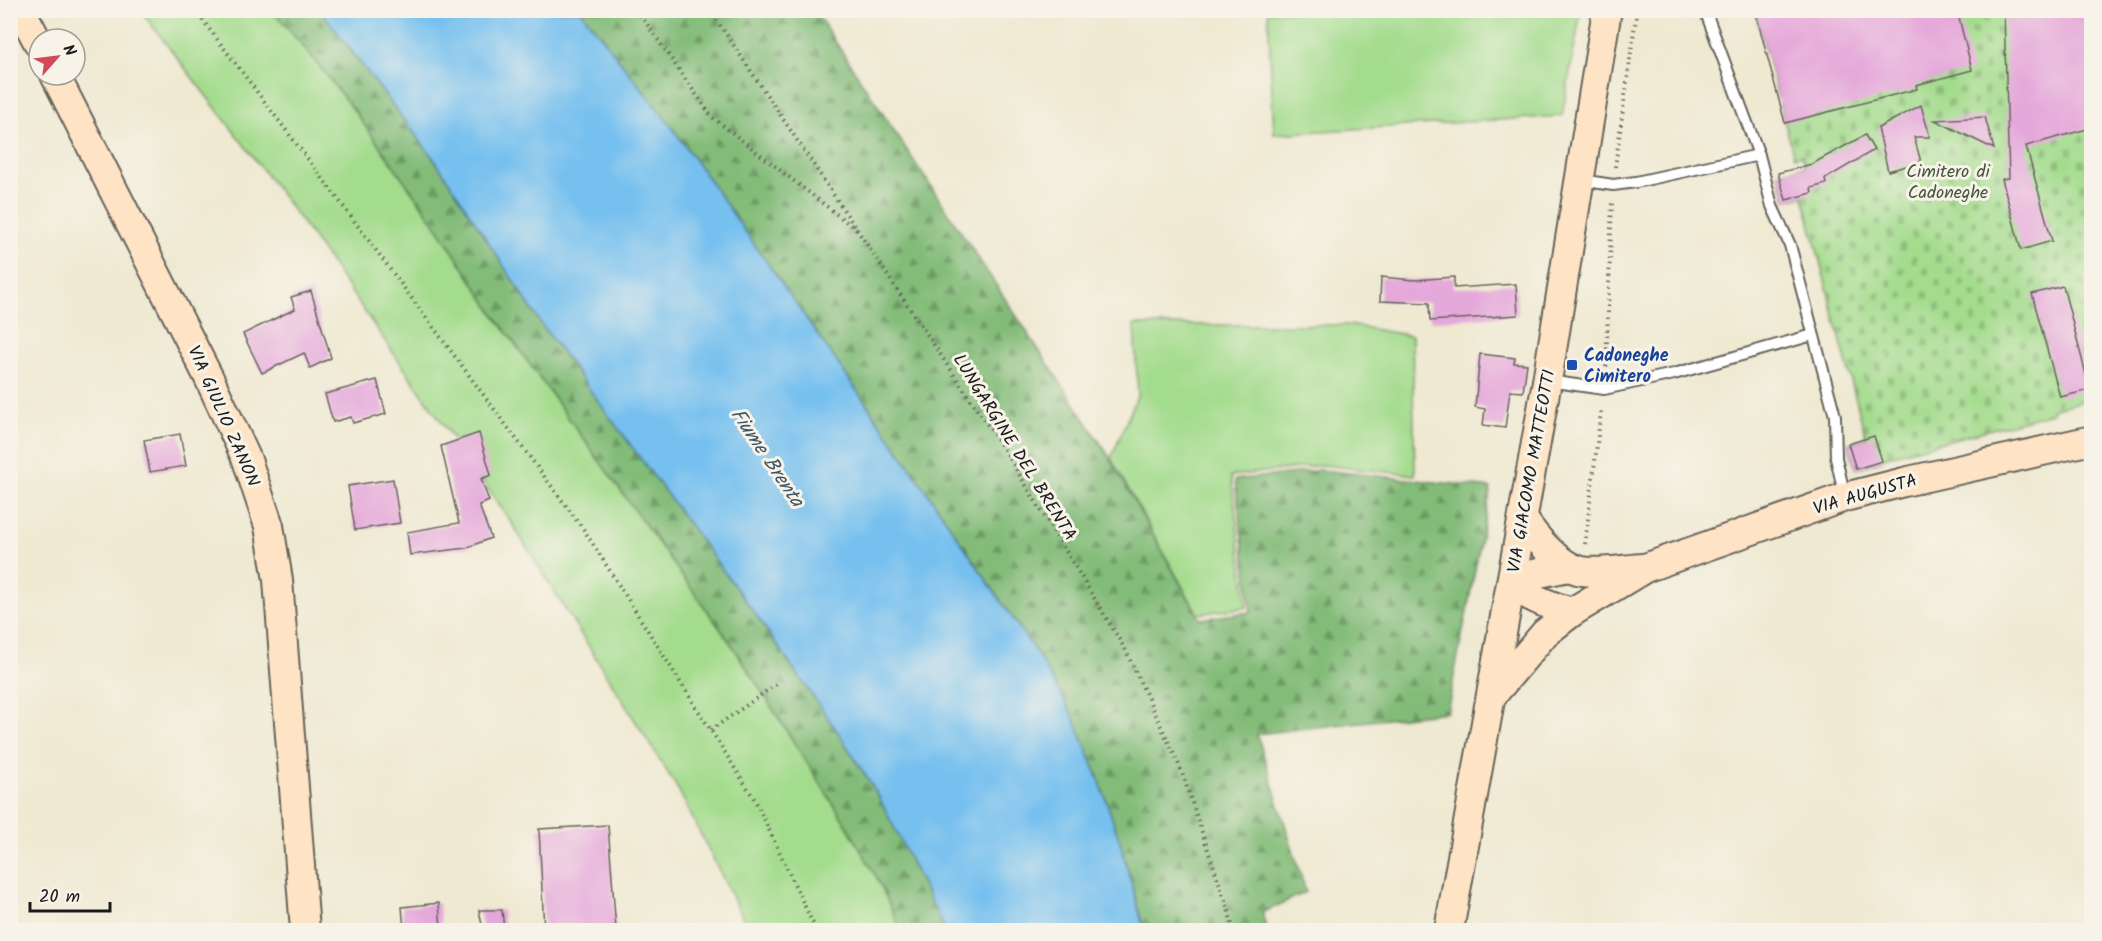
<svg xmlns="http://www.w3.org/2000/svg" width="2102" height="941" viewBox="0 0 2102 941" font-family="Kalam,sans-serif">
	<defs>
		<pattern id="forest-firs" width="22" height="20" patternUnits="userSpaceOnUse" patternTransform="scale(1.5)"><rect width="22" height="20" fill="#83bc79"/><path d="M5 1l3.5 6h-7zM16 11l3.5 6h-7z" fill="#6a9862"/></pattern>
		<pattern id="cemetery-stones" width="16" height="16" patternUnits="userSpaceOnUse" patternTransform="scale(1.5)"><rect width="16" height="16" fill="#a4dc8e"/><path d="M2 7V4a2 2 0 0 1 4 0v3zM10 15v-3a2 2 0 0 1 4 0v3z" fill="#8dbc7a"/></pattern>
	</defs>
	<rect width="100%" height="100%" fill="#f7f3e8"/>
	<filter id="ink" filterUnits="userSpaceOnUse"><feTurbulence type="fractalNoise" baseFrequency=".0167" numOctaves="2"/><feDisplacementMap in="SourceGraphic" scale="12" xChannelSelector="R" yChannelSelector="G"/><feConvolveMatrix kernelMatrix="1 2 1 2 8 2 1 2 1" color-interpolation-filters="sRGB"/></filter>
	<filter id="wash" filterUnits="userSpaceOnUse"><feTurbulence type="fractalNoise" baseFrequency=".008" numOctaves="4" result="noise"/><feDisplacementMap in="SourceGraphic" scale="24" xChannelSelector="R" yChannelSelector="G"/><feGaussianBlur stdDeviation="1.35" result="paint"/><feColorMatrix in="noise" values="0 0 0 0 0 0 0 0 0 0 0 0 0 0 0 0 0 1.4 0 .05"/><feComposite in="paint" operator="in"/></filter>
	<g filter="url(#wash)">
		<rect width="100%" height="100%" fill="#efe9d2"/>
		<g fill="#a4dc8e" stroke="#607c55" stroke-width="1.5">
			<polygon points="141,11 273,11 308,52 356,113 431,218 495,316 734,648 846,824 879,882 901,930 749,930 678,789 509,519 310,233 248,150"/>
			<polygon points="1268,11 1581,11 1562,116 1274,134"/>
			<polygon points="1134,325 1349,325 1412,336 1415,475 1323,465 1231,476 1247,607 1198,614 1111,458 1138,394"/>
		</g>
		<g fill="url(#forest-firs)" stroke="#506c4a" stroke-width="1.5">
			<polygon points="273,11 321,11 437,163 542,325 756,615 840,735 879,797 945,930 901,930 879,882 846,824 734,648 495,316 431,218 356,113 308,52"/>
			<polygon points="581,11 815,11 1107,453 1200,619 1251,612 1235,480 1321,470 1491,488 1447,712 1257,734 1306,892 1262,913 1267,930 1144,930 1121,845 1100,782 1073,716 1039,657 893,442 674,130"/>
		</g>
		<polygon fill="url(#cemetery-stones)" stroke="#607c55" stroke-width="1.5" points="1755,11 2091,11 2091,399 2052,409 2053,413 1881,458 1882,461 1856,469 1848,444 1866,438 1803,196 1786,200 1778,173 1805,166 1802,155 1794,157"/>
		<polygon fill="#76c0ef" stroke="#496e86" stroke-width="1.5" points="321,11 581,11 674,130 893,442 1039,657 1073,716 1100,782 1121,845 1144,930 945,930 879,797 840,735 756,615 542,325 437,163"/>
		<g id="blocks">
			<g fill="#e5a8da">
				<polygon points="1755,10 1957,10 1972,70 1916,85 1917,89 1785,123"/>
				<polygon points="2004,13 2091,14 2091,128 2026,146 2052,241 2021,250 2002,179 2009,178"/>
				<polygon points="1921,105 1930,137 1914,137 1921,162 1888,171 1878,128"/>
				<polygon points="1985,117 1994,149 1935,120"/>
				<polygon points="1865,135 1874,150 1825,179 1826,184 1811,188 1812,193 1786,200 1778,173 1812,164"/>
				<polygon points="1381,277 1414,280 1454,277 1454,288 1516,284 1518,315 1430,321 1429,303 1380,301"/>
				<polygon points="2063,286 2090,390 2060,397 2032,294"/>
				<polygon points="311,291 331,358 310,368 304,353 262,373 243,334 295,309 291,297"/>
				<polygon points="1480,354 1515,358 1514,363 1527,364 1523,392 1510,391 1505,428 1483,425 1485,409 1475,407"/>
				<polygon points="377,380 386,414 353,423 351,417 333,422 325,394"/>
				<polygon points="479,433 491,475 481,479 489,501 479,505 491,538 466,548 410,555 407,532 459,523 441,446"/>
				<polygon points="180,434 186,466 150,472 144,440"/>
				<polygon points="1874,436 1882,461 1856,469 1848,444"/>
				<polygon points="393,479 400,523 355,530 348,486"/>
				<polygon points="608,825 616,930 544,930 539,829"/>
				<polygon points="439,903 441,930 404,930 402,907"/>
				<polygon points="479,910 502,910 504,930 483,930"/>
			</g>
		</g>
	</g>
	<g filter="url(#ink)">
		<use href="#blocks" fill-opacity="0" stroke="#66645c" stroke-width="1.5"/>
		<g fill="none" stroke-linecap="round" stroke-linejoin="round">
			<g stroke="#66645c" stroke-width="14">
				<g id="lane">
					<polyline points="1705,10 1759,155"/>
					<polyline points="1581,180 1613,185 1636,182 1759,155 1772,206 1790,245 1835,416 1836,458 1845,497"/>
					<polyline points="1548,381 1604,389 1674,374 1813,335"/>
				</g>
			</g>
			<g stroke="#66645c" stroke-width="32">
				<g id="secondary">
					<polyline points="21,10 39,44"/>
					<polyline points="55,75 209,378 247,460 269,526 278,580 305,930"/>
					<path d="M 1523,519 C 1535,537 1559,567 1582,571 C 1599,574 1625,569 1643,568"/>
					<path d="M 1511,584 C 1530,598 1549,606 1572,612"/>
					<polyline points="1511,584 1529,575 1569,567"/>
					<polyline points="1494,693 1545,633 1572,612 1645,568 1845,497 1904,482 2092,440"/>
					<polyline points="1449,930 1547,381 1607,10"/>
				</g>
			</g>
			<g stroke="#66645c" stroke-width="4" stroke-dasharray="1.5 4.5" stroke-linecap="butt">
				<polyline points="195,10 323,179 584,530 755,800 816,930"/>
				<polyline points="637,10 712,117 857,230"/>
				<polyline points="710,10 1007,454 1125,649 1180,767 1229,912 1233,930"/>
				<polyline points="1615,167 1637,10"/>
				<polyline points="1606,367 1612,202"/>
				<polyline points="1585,544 1601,411"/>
				<polyline points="711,730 778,683"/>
			</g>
			<use href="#lane" stroke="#fff" stroke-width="10"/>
			<use href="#secondary" stroke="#fee4c5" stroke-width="28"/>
		</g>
	</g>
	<rect fill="#1a4fb4" stroke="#f7f3e8" stroke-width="2" x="1566" y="359" width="12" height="12" rx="3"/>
	<g text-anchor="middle" stroke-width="6" stroke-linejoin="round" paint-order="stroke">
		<g font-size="18" fill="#45563e" stroke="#f7f3e8">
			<text x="1948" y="177">Cimitero di<tspan x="1948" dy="21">Cadoneghe</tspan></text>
		</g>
		<g font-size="18" font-weight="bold" fill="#164399" stroke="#f7f3e8" text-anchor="start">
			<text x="1584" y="361">Cadoneghe<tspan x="1584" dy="21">Cimitero</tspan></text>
		</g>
		<g font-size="18" fill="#1c1c1c" stroke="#f7f3e8">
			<text transform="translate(224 416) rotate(66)" y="6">VIA GIULIO ZANON</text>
			<text transform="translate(1015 447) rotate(58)" y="6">LUNGARGINE DEL BRENTA</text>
			<text transform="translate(1531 471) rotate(-80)" y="6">VIA GIACOMO MATTEOTTI</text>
			<text transform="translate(1865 494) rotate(-16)" y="6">VIA AUGUSTA</text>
		</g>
		<g font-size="20" font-style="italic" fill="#3c5566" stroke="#f7f3e8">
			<text transform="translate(768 457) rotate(56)" y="7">Fiume Brenta</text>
		</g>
	</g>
	<rect width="2102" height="941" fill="none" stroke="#f7f3e8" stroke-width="36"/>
	<g transform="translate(57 57) rotate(62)"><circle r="28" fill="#f7f3e8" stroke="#9f9d96" stroke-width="1.5"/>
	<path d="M0-4.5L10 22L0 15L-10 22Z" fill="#d1495b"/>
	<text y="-9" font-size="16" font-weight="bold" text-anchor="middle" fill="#1c1c1c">N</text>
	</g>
	<path d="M30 902v9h80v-9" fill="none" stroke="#1c1c1c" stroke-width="3"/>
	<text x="39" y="902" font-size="18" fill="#1c1c1c" stroke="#f7f3e8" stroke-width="4.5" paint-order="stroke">20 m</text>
</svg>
